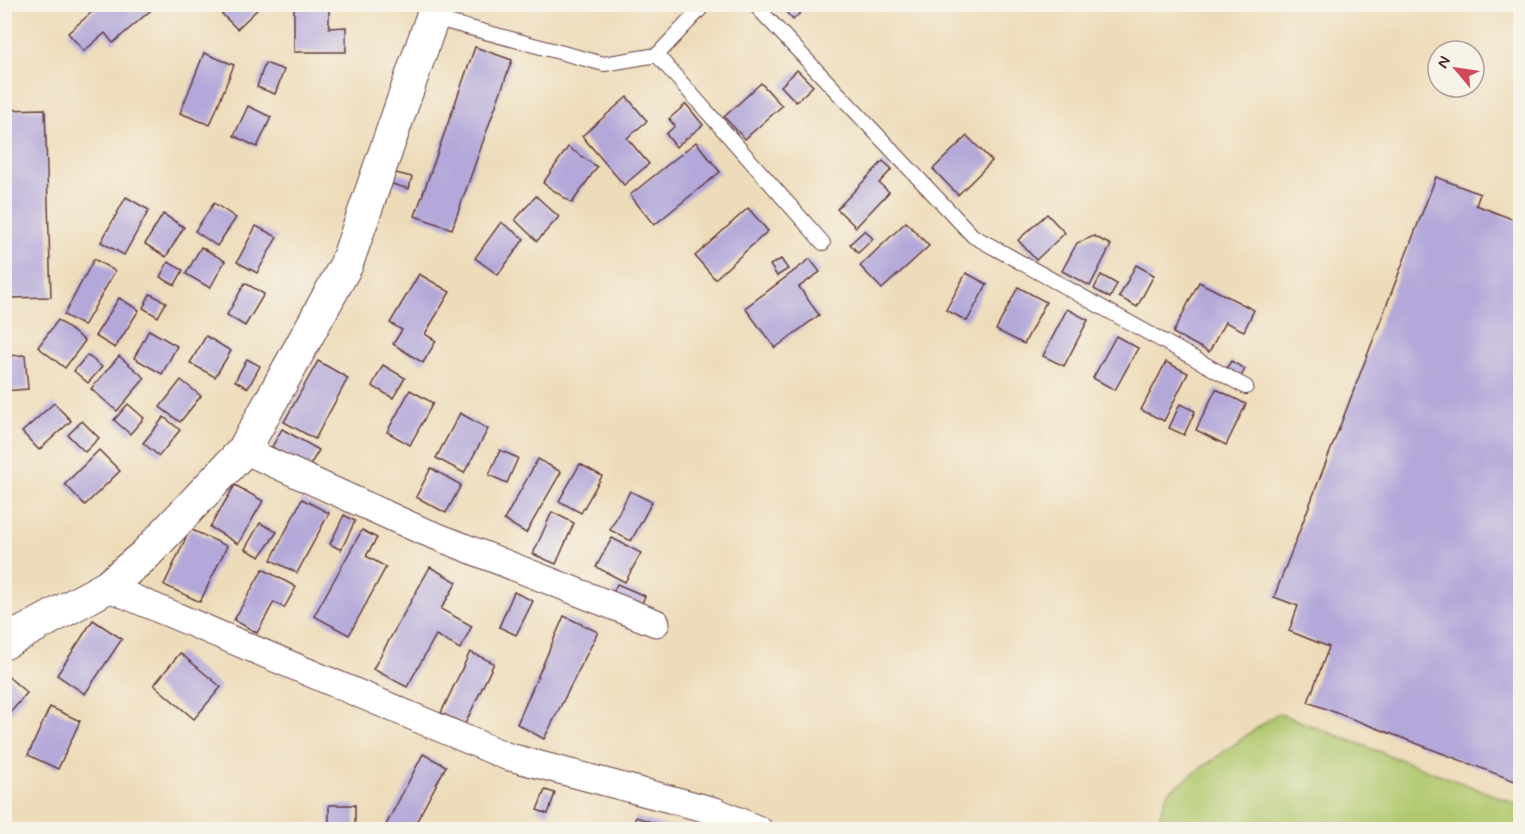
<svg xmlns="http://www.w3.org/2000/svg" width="1525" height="834" viewBox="0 0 1525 834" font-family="Mynerve,sans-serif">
	<rect width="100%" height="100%" fill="#f7f3e8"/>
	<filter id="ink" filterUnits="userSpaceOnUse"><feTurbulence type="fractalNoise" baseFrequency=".0167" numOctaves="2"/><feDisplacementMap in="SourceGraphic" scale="12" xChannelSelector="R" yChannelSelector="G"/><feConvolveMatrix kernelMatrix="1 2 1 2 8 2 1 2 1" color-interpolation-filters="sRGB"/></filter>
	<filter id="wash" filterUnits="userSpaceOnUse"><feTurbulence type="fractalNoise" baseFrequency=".008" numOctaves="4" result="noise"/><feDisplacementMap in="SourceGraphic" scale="24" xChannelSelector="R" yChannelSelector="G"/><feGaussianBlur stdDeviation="1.35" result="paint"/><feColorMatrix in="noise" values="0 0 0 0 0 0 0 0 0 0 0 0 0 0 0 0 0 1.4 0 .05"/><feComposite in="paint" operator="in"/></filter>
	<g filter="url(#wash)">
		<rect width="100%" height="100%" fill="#eddcba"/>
		<polygon fill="#b0c86d" stroke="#7d744c" stroke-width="1.5" points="1278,713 1520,805 1520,829 1155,829 1168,792"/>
		<g id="blocks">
			<g fill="#b3a8d9">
				<polygon points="101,4 158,4 113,43 105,33 84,51 68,33"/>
				<polygon points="228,4 263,4 237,29 220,12"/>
				<polygon points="294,4 329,4 329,28 346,27 346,52 294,52"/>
				<polygon points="779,4 809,4 793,20"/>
				<polygon points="475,47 512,60 452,229 415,216"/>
				<polygon points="204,53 234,65 210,125 180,113"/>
				<polygon points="265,63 284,70 275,94 257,87"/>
				<polygon points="797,70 813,86 796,102 781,86"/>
				<polygon points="761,83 782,106 745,139 724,117"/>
				<polygon points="627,97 647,121 627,138 649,164 624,185 582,136"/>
				<polygon points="686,104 703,125 676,147 666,134 675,126 669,119"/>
				<polygon points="248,106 271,117 257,147 234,136"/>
				<polygon points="45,109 51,297 10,298 4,110"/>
				<polygon points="967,136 992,161 958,195 933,169"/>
				<polygon points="696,142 720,172 654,225 630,195"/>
				<polygon points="568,147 597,167 572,203 543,183"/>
				<polygon points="883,161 892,169 879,183 889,192 856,227 837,209"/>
				<polygon points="392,172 412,177 409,189 389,183"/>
				<polygon points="1436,177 1480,194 1476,205 1520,222 1520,783 1308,702 1329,647 1289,631 1298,606 1274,597"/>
				<polygon points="536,196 559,217 537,241 515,220"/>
				<polygon points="126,197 149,210 124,255 101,242"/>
				<polygon points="214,203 236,218 217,246 195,231"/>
				<polygon points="748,208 768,231 715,279 695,256"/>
				<polygon points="163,214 184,227 166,257 145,244"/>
				<polygon points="1047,214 1065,233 1036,260 1018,240"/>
				<polygon points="501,222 524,239 498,275 475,258"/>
				<polygon points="906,222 929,246 882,289 860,266"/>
				<polygon points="256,226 277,237 257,273 237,262"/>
				<polygon points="865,230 873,239 858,253 850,244"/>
				<polygon points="1094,236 1111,245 1090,286 1062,271 1077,243"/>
				<polygon points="201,247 225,261 210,288 186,274"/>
				<polygon points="94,259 115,271 84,326 64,315"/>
				<polygon points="781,259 788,269 777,276 770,265"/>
				<polygon points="810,259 820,272 799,287 819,315 775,348 745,308"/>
				<polygon points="168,262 183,270 175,285 160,277"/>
				<polygon points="1136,265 1154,275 1137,307 1119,297"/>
				<polygon points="966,273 987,284 967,321 946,310"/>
				<polygon points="419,274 450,292 425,334 436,341 423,363 393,344 402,330 390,323"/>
				<polygon points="1101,275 1117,284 1110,298 1094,289"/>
				<polygon points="1199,282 1254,310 1244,331 1225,322 1209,352 1173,333"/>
				<polygon points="245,283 264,294 245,326 227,315"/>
				<polygon points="1018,287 1046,302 1024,344 996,330"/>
				<polygon points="150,294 166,302 158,317 143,308"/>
				<polygon points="119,298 139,310 115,348 95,336"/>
				<polygon points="1067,309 1088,320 1064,366 1043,356"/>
				<polygon points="58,320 85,341 65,368 38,347"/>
				<polygon points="149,330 177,346 162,374 134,358"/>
				<polygon points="206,336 231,351 215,377 190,363"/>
				<polygon points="1116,336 1138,348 1115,390 1093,378"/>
				<polygon points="25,355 28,389 4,391 4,356"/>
				<polygon points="87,355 102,367 88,383 74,371"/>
				<polygon points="119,356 145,378 117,411 91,389"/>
				<polygon points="247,359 260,366 248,388 235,381"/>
				<polygon points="318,361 348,378 315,439 284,422"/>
				<polygon points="1231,361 1245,369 1239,380 1224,372"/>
				<polygon points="1166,362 1188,373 1164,421 1141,410"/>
				<polygon points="383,365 405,378 393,398 372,386"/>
				<polygon points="181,380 201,396 180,422 160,407"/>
				<polygon points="1216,389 1246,404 1226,445 1196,430"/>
				<polygon points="410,390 433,403 410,445 387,432"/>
				<polygon points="54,403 71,421 39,450 22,432"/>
				<polygon points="128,404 144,418 130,434 114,420"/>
				<polygon points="1180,404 1195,411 1184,435 1169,428"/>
				<polygon points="460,413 488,429 464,473 436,458"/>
				<polygon points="164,417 180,430 159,456 143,443"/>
				<polygon points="82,421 99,438 85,452 68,435"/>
				<polygon points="282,429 319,450 309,467 272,447"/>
				<polygon points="99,450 120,471 85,505 65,484"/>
				<polygon points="500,450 518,458 507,483 489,475"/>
				<polygon points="538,459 561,472 526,533 504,520"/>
				<polygon points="580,464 602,476 581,513 559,501"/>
				<polygon points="431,468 461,485 446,513 416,497"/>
				<polygon points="235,485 263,501 238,544 210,527"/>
				<polygon points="630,491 652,502 631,541 610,530"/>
				<polygon points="302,499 329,513 297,573 271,560"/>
				<polygon points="552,512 574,523 556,564 533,554"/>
				<polygon points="344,515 355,521 341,550 330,544"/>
				<polygon points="260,523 277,532 260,557 245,549"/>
				<polygon points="190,529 227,546 200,602 164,585"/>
				<polygon points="362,530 377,538 366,556 386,567 349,635 314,616"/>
				<polygon points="612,538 641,553 625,582 596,567"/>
				<polygon points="430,567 457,582 441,609 472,626 460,649 436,635 407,687 373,669"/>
				<polygon points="263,569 296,587 284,608 274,602 257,633 234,620"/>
				<polygon points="617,584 645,596 640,608 612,595"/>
				<polygon points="514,592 533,601 516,635 499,627"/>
				<polygon points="564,616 598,632 544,739 517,724"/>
				<polygon points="93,620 122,639 85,694 57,675"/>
				<polygon points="470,652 494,663 465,724 441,713"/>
				<polygon points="180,653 221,687 194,719 154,685"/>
				<polygon points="4,673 27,693 4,720"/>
				<polygon points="50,707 80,721 58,769 28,755"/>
				<polygon points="423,754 446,766 412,830 395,830 386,825"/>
				<polygon points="545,790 555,793 548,814 537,810"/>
				<rect x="329" y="805" width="26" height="25"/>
				<polygon points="636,817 673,829 673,830 631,830"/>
			</g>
		</g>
	</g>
	<g filter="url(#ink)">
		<use href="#blocks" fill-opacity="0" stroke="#623b40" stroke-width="1.5"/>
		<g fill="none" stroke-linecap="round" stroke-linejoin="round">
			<g stroke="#623b40" stroke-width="16">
				<g id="service">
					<polyline points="754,4 973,236 1246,387"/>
					<polyline points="433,18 604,64 657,55 705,4"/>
					<polyline points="657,55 823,243"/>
				</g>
			</g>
			<g stroke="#623b40" stroke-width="29">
				<g id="minor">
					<polyline points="244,450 418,529 656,623"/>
					<polyline points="107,587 506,756 715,811 759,830"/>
				</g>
			</g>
			<g stroke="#623b40" stroke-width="35">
				<polyline id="tertiary" points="4,643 107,587 145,555 244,450 346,265 437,4"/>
			</g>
			<use href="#service" stroke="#fff" stroke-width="14"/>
			<use href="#minor" stroke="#fff" stroke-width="27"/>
			<use href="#tertiary" stroke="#fff" stroke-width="33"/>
		</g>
	</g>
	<rect width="1525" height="834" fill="none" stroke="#f7f3e8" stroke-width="24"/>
	<g transform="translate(1456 69) rotate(299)"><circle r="28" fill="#f7f3e8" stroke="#b29e9c" stroke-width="1.5"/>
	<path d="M0-4.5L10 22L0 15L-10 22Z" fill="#d1495b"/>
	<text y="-9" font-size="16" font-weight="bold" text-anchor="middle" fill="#4a1f2b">N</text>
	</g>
</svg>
